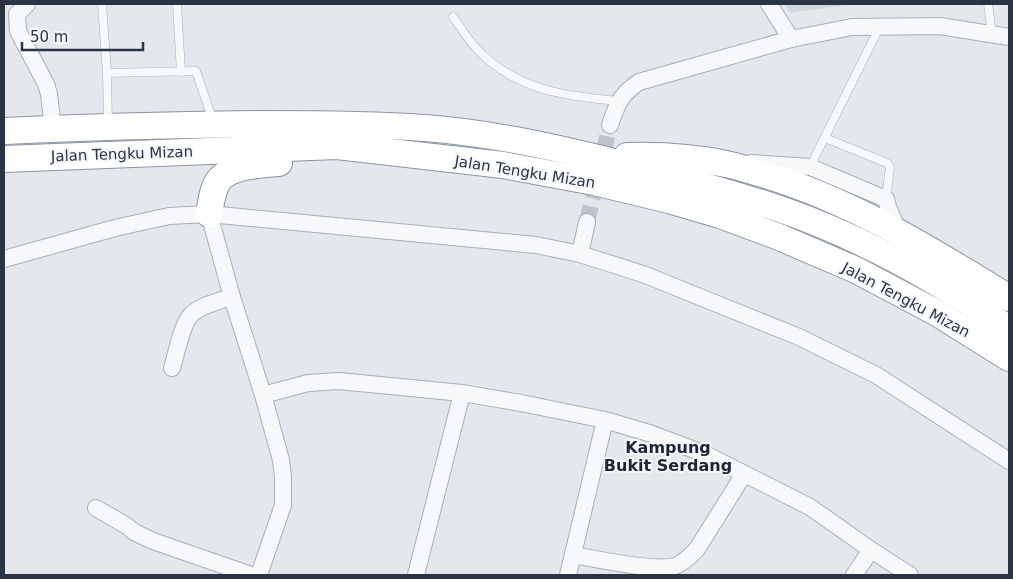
<svg xmlns="http://www.w3.org/2000/svg" width="1013" height="579" viewBox="0 0 1013 579" font-family="'DejaVu Sans',sans-serif">
	<rect width="100%" height="100%" fill="#e4e7ec"/>
	<polygon fill="#d2d6de" points="783,4 852,4 791,13"/>
	<g fill="none" stroke-linecap="round" stroke-linejoin="round">
		<polyline stroke="#bfc3cb" stroke-width="16" stroke-dasharray="16 8" stroke-linecap="butt" points="587,222 610,125"/>
		<g stroke="#a9aeb7" stroke-width="9">
			<g id="service">
				<polyline points="102,4 107,73"/>
				<polyline points="177,4 181,72"/>
				<polyline points="988,4 992,34"/>
				<path d="M 453,17 C 461,27 467,39 476,48 C 515,90 564,96 618,101"/>
				<polyline points="108,123 107,73 196,71 213,121"/>
				<polyline points="825,138 887,163 890,167 886,199"/>
				<polyline points="810,167 879,28"/>
			</g>
		</g>
		<g stroke="#a9aeb7" stroke-width="18">
			<g id="minor">
				<polyline points="27,4 17,14 18,31 46,84 49,94 53,129"/>
				<polyline points="769,4 791,39"/>
				<path d="M 610,125 C 617,104 620,95 639,82 L 791,39 L 852,27 L 940,26 L 1009,37"/>
				<polyline points="751,163 810,167 886,199 888,207 899,232"/>
				<polyline points="209,214 232,297 263,395 281,460 283,477 283,505 259,575"/>
				<polyline points="580,254 587,222"/>
				<polyline points="4,259 115,228 169,216 209,214 536,245 580,254 643,274 799,337 876,375 1009,461"/>
				<path d="M 172,368 C 176,355 182,325 190,316 C 198,306 219,301 232,297"/>
				<polyline points="263,395 308,383 339,381 462,393 521,403 605,420 652,434 705,454 810,507 871,550 910,575"/>
				<polyline points="96,508 127,526 134,532 153,541 251,575"/>
				<path d="M 573,555 C 596,559 655,572 675,566 C 684,563 691,555 697,549 L 744,474"/>
				<polyline points="416,575 462,393"/>
				<polyline points="568,575 605,420"/>
				<polyline points="854,575 871,550"/>
			</g>
		</g>
		<g stroke="#8b94a3" stroke-width="28">
			<g id="trunk">
				<path d="M 4,131 C 90,127 175,125 261,124 C 315,124 370,124 424,128 C 494,133 563,149 630,166 C 680,179 729,192 777,208 C 859,236 938,280 1009,329"/>
				<path d="M 627,156 C 660,155 693,157 726,164 C 737,166 748,170 759,173 C 849,199 930,249 1009,298"/>
				<polyline points="4,159 337,146 503,165 594,182 669,200 720,215 779,237 856,270 937,313 1009,358"/>
				<path d="M 209,214 C 211,204 212,189 219,180 C 230,166 263,164 279,163"/>
			</g>
		</g>
		<use href="#service" stroke="#f7f8fa" stroke-width="8"/>
		<use href="#minor" stroke="#f7f8fa" stroke-width="16"/>
		<use href="#trunk" stroke="#fff" stroke-width="26"/>
	</g>
	<g text-anchor="middle" stroke-width="4" stroke-linejoin="round" paint-order="stroke">
		<g font-size="15" fill="#2b3445" stroke="#f4f6f9">
			<text transform="translate(122 154) rotate(-2)" y="5">Jalan Tengku Mizan</text>
			<text transform="translate(525 172) rotate(9)" y="5">Jalan Tengku Mizan</text>
			<text transform="translate(906 300) rotate(28)" y="5">Jalan Tengku Mizan</text>
		</g>
		<g font-size="16" font-weight="bold" fill="#1d2536" stroke="#f4f6f9">
			<text x="668" y="453">Kampung<tspan x="668" dy="18">Bukit Serdang</tspan></text>
		</g>
	</g>
	<rect width="1013" height="579" fill="none" stroke="#2b3445" stroke-width="10"/>
	<path d="M22 42v8h121v-8" fill="none" stroke="#2b3445" stroke-width="2.5"/>
	<text x="30" y="42" font-size="15" fill="#2b3445" stroke="#f4f6f9" stroke-width="4" paint-order="stroke">50 m</text>
</svg>
